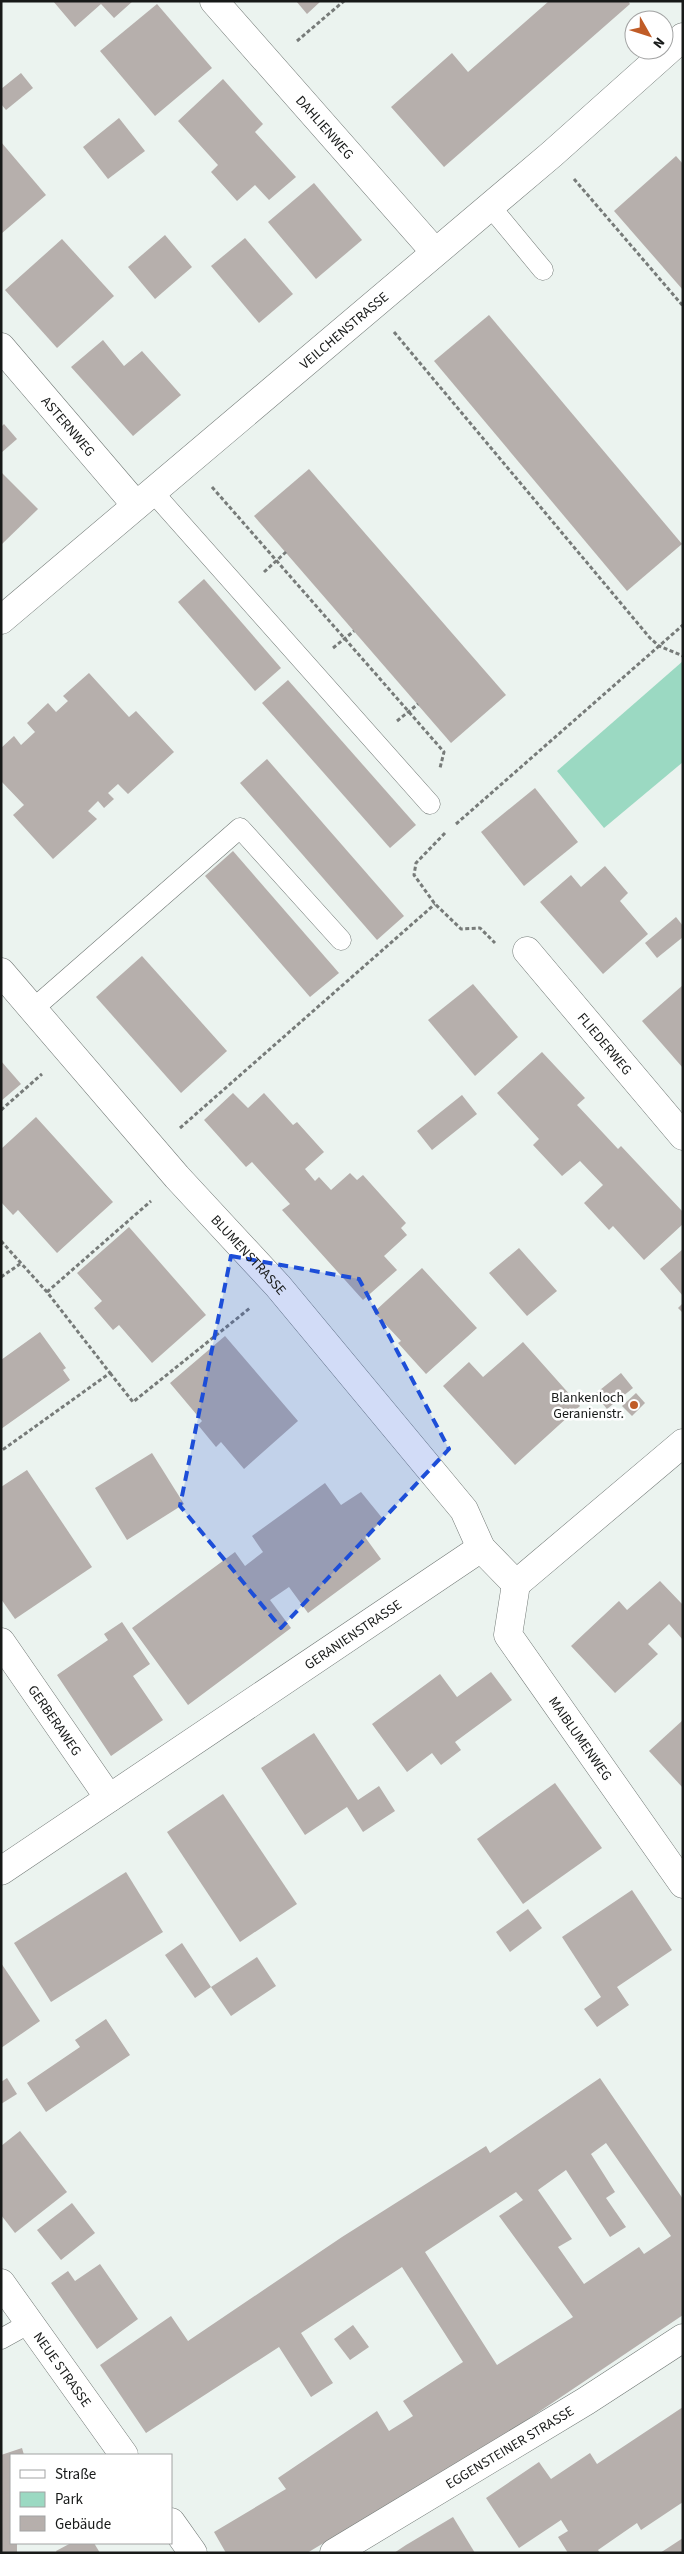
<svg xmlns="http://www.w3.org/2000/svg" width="684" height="2554" viewBox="0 0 684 2554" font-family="'Source Sans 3',sans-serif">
	<rect width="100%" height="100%" fill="#ebf3ef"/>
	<polygon fill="#9bd9c2" points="683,661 683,762 604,828 557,771"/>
	<g fill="#b6afac" fill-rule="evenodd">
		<polygon points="53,1 133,1 114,18 101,4 75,27"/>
		<polygon points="296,1 321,1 307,14"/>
		<polygon points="549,1 628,1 630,4 444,167 391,107 452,53 468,72"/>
		<polygon points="157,4 212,68 155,116 100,51"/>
		<polygon points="21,73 33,88 6,110 1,104 1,89"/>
		<polygon points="223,79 263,124 255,132 296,177 269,200 255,185 237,201 211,172 218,165 178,121"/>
		<polygon points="119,118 145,151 108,179 83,147"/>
		<polygon points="1,142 46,195 1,234"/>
		<polygon points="676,156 683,164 683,290 614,211"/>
		<polygon points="314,183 362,240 316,279 268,222"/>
		<polygon points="165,235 192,267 155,299 128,267"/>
		<polygon points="245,238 293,294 259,323 211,266"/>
		<polygon points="62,239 114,296 57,348 5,290"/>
		<polygon points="489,315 682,544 627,591 434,361"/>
		<polygon points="103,340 124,366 142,351 181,395 133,436 71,367"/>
		<polygon points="4,424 17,439 1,453 1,427"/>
		<polygon points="309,469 506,695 451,743 254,516"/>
		<polygon points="1,472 38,509 1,545"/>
		<polygon points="204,579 281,668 255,691 178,602"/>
		<polygon points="89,673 129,717 136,711 174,752 128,794 118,784 108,793 114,799 104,808 98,801 88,811 97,819 53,859 13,815 24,805 1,781 1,748 14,736 21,745 35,732 27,723 48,703 56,712 68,701 63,696"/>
		<polygon points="288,680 416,825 390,848 262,703"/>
		<polygon points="267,759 404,916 377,940 240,783"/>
		<polygon points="535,788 578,842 524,886 481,832"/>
		<polygon points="233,851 339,973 310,997 205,876"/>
		<polygon points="605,866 628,893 620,901 648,934 603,974 540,902 571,875 581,887"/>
		<polygon points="676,917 683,926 683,937 657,958 645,943"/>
		<polygon points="142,956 227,1051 181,1093 96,997"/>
		<polygon points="473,984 518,1037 475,1076 428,1020"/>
		<polygon points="683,985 683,1068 642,1021"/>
		<polygon points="542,1052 585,1098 577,1105 618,1149 621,1146 683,1212 683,1224 644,1260 613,1226 609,1230 584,1203 603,1185 580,1161 562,1176 533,1145 539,1139 497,1093"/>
		<polygon points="1,1061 21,1084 1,1101"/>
		<polygon points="233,1093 248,1108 264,1093 293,1125 297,1122 324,1152 305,1169 315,1181 319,1177 331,1190 350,1173 357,1180 363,1175 406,1223 401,1228 407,1235 384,1256 397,1270 363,1300 282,1210 290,1204 252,1162 246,1167 204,1120"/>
		<polygon points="462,1095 477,1114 432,1150 417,1131"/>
		<polygon points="36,1117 113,1202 57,1253 18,1210 13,1215 1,1202 1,1149"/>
		<polygon points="129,1227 206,1315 152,1363 119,1325 113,1330 94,1308 102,1301 77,1273"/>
		<polygon points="519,1248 557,1291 527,1316 489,1273"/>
		<polygon points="683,1249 683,1296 660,1269"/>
		<polygon points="422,1268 477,1328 426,1374 398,1343 401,1341 374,1312"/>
		<polygon points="683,1303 683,1313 678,1308"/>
		<polygon points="40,1332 66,1368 63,1370 70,1380 1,1429 1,1360"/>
		<polygon points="225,1336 298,1421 244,1469 221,1442 216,1447 198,1425 202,1421 170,1383"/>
		<polygon points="523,1342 580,1406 515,1465 443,1386 469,1362 483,1377"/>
		<polygon points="621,1373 633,1388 607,1409 595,1394"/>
		<polygon points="636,1393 645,1403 632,1416 622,1406"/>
		<polygon points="152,1453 184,1504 127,1540 95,1488"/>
		<polygon points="27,1470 92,1567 15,1619 1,1599 1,1487"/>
		<polygon points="325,1483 341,1505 361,1492 383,1519 365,1537 381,1559 308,1613 289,1587 270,1600 291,1628 188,1705 132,1628 235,1552 245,1566 263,1552 252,1536"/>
		<polygon points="660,1581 683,1605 683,1640 669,1624 648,1644 658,1654 615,1693 571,1646 619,1601 627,1610"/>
		<polygon points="122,1622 150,1664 133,1676 163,1720 111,1756 57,1675 108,1640 104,1634"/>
		<polygon points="491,1672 512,1700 455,1742 461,1750 441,1765 432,1753 407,1772 372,1724 440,1674 457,1697"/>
		<polygon points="683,1720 683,1788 649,1751"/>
		<polygon points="314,1733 358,1800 379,1786 395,1811 363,1832 347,1807 305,1835 261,1768"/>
		<polygon points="555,1783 602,1848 523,1904 477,1839"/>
		<polygon points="223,1794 297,1904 240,1942 167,1832"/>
		<polygon points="126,1872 163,1932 51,2002 14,1943"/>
		<polygon points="632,1890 672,1950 617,1987 629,2005 597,2027 584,2009 601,1997 562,1937"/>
		<polygon points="528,1909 542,1928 510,1952 496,1932"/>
		<polygon points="182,1943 211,1987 195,1998 165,1955"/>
		<polygon points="257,1957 276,1986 231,2016 211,1987"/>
		<polygon points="1,1963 40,2021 1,2048"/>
		<polygon points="106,2019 130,2055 46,2112 27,2083 80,2047 75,2040"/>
		<polygon points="7,2078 17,2094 1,2104 1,2082"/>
		<path d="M 600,2078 L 683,2199 L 683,2315 L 509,2432 L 307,2553 L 226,2553 L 214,2532 L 286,2489 L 278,2478 L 377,2411 L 389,2431 L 413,2416 L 403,2401 L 463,2362 L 402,2267 L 301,2333 L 333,2383 L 311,2397 L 279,2347 L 146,2433 L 100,2365 L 171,2316 L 188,2341 L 342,2237 L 486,2146 L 490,2153 ZM 606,2143 L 671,2236 L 644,2254 L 639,2247 L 584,2284 L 558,2247 L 572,2239 L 538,2190 L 566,2170 L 610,2237 L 626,2227 L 606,2198 L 615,2192 L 591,2154 ZM 516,2192 L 523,2200 L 499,2216 L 573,2317 L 497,2365 L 425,2252 Z"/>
		<polygon points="20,2131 67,2192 15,2233 1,2215 1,2146"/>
		<polygon points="72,2203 95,2233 61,2260 37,2230"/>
		<polygon points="100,2264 138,2319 97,2349 51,2283 68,2271 75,2281"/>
		<polygon points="353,2325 369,2347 350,2360 334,2339"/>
		<polygon points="683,2407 683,2502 641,2530 637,2523 598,2550 600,2553 568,2553 558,2537 568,2531 561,2520 519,2548 486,2498 539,2462 551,2479 590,2453 597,2464"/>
		<polygon points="22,2448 24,2455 11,2455 11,2543 17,2543 17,2553 1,2553 1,2455"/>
		<polygon points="453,2517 475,2553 394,2553 406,2545"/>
		<polygon points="683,2538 683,2553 660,2553"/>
		<polygon points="71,2543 94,2543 100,2553 57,2553 56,2551"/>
	</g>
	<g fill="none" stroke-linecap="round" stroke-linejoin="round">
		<g stroke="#727976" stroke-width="21">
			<g id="lane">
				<polyline points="490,206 543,270"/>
				<polyline points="152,491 430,804"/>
				<polyline points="33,1009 240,828 341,940"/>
				<polyline points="1,2339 30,2323"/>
			</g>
		</g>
		<g stroke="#727976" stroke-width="29">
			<g id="street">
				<path id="s1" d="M 214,1 L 435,252"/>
				<path id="s2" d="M 1,347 L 136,505"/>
				<path id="s3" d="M 1,620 L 552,154 L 683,37"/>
				<path id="s4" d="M 527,951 L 683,1136"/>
				<path id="s5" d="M 1,972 L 177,1177 L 278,1286 L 464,1510 L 481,1548"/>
				<path id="s6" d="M 516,1584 L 508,1635 L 683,1884"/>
				<path id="s7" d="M 1,1642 L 109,1798"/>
				<path id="s8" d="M 1,1871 L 481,1548 L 516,1584 L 683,1443"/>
				<path id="s9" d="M 1,2283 L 124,2455"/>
				<polyline points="171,2522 193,2553"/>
				<path id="s10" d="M 334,2553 L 586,2401 L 683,2338"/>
			</g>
		</g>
		<g stroke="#777b79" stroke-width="3" stroke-dasharray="4 2.5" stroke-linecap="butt">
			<polyline points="297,41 344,1"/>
			<polyline points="574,179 683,306"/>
			<polyline points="394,332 650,638 659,646 683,656"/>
			<polyline points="212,487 444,752 440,768"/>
			<polyline points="264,572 286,552"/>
			<polyline points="333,648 354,631"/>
			<polyline points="397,721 418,704"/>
			<polyline points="456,824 683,625"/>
			<polyline points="445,833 416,863 414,875 435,904 461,929 480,928 495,943"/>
			<polyline points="1,1110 42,1074"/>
			<polyline points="180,1128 435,904"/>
			<polyline points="1,1241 47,1292 110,1373 1,1451"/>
			<polyline points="1,1277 20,1264"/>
			<polyline points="47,1292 151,1201"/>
			<polyline points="110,1373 133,1402 250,1308"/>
		</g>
		<use href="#lane" stroke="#fff" stroke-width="20"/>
		<use href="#street" stroke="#fff" stroke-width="28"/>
	</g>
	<path fill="#1d4ed8" fill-opacity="0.2" stroke="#1d4ed8" stroke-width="4" stroke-dasharray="10 6" stroke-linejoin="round" d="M 231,1256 L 359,1279 L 449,1449 L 281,1628 L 180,1506 Z"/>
	<circle fill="#c05c27" stroke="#fff" stroke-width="2" cx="634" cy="1405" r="5"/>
	<g text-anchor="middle" stroke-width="5" stroke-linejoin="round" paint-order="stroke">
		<g font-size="14" fill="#171918" stroke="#fff">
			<text dy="5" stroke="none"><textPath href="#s1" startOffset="168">DAHLIENWEG</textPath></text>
			<text dy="5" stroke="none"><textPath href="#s3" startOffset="449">VEILCHENSTRASSE</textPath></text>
			<text dy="5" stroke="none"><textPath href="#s2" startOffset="104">ASTERNWEG</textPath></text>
			<text dy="5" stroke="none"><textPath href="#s4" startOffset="121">FLIEDERWEG</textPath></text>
			<text dy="5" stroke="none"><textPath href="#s5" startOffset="376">BLUMENSTRASSE</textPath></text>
			<text dy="5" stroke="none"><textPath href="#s8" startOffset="424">GERANIENSTRASSE</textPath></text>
			<text dy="5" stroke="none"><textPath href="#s7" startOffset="95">GERBERAWEG</textPath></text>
			<text dy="5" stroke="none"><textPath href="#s6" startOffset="178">MAIBLUMENWEG</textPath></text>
			<text dy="5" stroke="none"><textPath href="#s9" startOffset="106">NEUE STRASSE</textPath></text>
			<text dy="5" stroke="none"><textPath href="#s10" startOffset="205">EGGENSTEINER STRASSE</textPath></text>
		</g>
		<g font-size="14" fill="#171918" stroke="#fff" text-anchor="end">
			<text x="624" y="1402">Blankenloch<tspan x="624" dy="16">Geranienstr.</tspan></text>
		</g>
	</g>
	<rect width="684" height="2554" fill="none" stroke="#171918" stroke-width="5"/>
	<rect x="10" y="2454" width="162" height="90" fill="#ffffff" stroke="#a2a3a3"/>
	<rect x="20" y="2470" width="25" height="8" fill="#ffffff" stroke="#a2a3a3"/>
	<text x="55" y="2479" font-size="15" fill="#171918">Straße</text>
	<rect x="20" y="2492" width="25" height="15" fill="#9bd9c2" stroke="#a2a3a3"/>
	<text x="55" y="2504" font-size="15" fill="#171918">Park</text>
	<rect x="20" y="2516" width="25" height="15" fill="#b6afac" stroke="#a2a3a3"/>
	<text x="55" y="2529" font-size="15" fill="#171918">Gebäude</text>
	<g transform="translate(649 35) rotate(129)"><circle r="24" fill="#ffffff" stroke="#a2a3a3"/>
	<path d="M0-4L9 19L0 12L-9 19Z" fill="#c05c27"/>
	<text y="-8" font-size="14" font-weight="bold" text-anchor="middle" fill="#171918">N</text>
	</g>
</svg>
